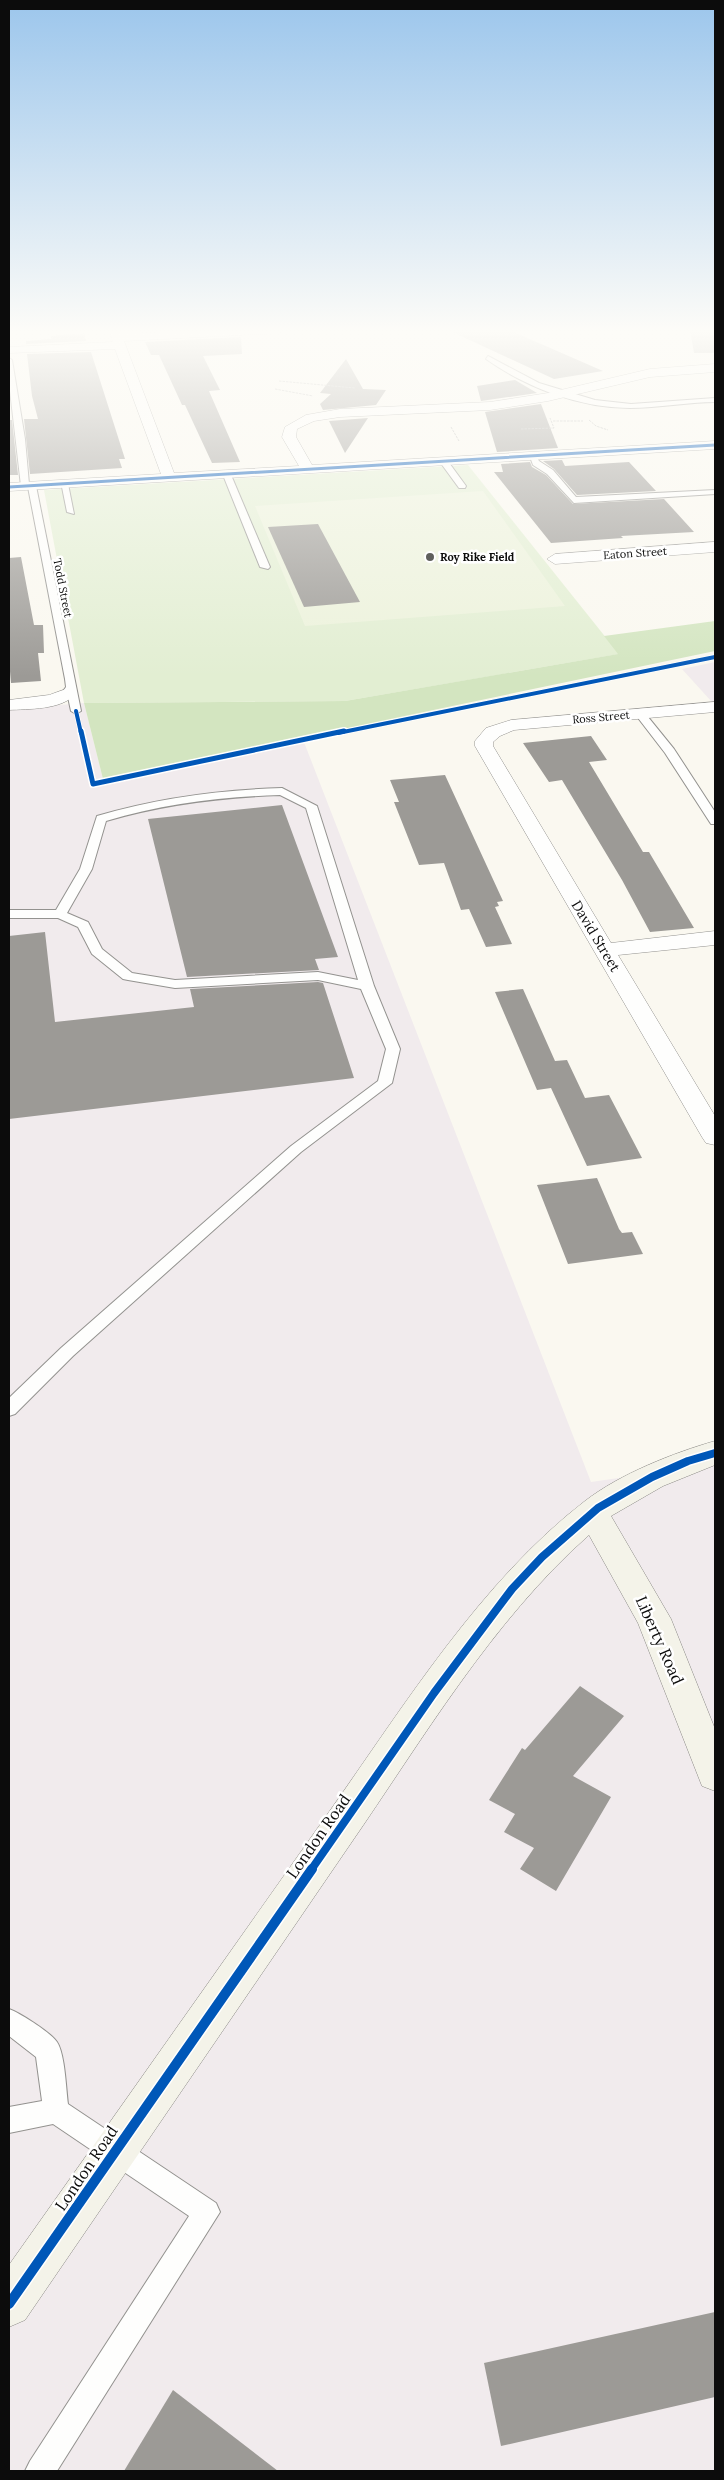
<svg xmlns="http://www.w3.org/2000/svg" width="724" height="2480" viewBox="0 0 724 2480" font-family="Lora,serif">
	<rect width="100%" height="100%" fill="#faf8f0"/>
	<g fill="#f1ebed">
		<polygon points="715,662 715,701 712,702 682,669"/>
		<polygon points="84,703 103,779 302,737 591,1482 715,1464 715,2471 9,2471 9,709"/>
	</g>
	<polygon fill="#e2eed2" points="468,465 619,654 345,701 84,703 44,490"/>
	<polygon fill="#d3e5c0" points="715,621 715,651 103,779 84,703 345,701 618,654 604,636"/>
	<polygon fill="#ecf2db" points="483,491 565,606 305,626 255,506"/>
	<g fill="#9c9a96">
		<polygon points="448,330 509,330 603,371 554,379"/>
		<polygon points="690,330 715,330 715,353 694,353"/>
		<polygon points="84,333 86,341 26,344 26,341 51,339 51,336"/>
		<polygon points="241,337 242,354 203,356 220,390 209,391 240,462 212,463 185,405 182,405 159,355 151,355 145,342"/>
		<polygon points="91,352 125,459 119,459 122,468 30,474 24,419 38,419 32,396 27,354"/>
		<polygon points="346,359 363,389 386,390 376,405 323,410 320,404 331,394 320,393"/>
		<polygon points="515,380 537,393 481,401 477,386"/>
		<polygon points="541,404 558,448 497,452 485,412"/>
		<polygon points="368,418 345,453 329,421"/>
		<polygon points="9,420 12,420 18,475 9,475"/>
		<polygon points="562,460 565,466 629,462 656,491 577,495 554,469 543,461"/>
		<polygon points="530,462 532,467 546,475 573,504 664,499 694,532 621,536 623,538 551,543 494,472 503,472 501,464"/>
		<polygon points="318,524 360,602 304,607 268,527"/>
		<polygon points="21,557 34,625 43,625 44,653 38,653 41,681 11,683 9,660 9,558"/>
		<polygon points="591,736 607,760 589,762 643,852 649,852 694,928 650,932 622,880 562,780 549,782 523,743"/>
		<polygon points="445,775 503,901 497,902 499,906 495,907 512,944 486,947 469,909 461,910 444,863 419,865 394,802 399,802 390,780"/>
		<polygon points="282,805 338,957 315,959 319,970 187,977 148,819"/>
		<polygon points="45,932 55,1022 194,1007 190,989 318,982 323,983 354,1078 9,1119 9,936"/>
		<polygon points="523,989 555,1061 567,1060 585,1098 609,1095 642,1158 587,1166 551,1088 537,1090 495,992"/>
		<polygon points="597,1178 619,1229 622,1233 632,1232 643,1254 568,1264 537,1185"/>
		<polygon points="580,1686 624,1716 573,1776 611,1797 556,1891 520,1869 534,1848 504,1832 515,1814 489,1800 522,1748 525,1750"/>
		<polygon points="715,2312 715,2397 501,2446 484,2363"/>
		<polygon points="173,2390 278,2471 124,2471"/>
	</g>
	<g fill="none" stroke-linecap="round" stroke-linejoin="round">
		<g stroke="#93928f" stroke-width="2">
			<g id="lane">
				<path d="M 488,356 L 539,383 L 595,400 L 631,404 L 715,398 L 715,402 C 687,402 659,408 630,408 C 580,408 527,388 486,359 Z"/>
				<polygon points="9,358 12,360 25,439 29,484 36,486 81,711 76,714 71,711 68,697 61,694 66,687 65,679 28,487 21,486 9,382"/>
				<polygon points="529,454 535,454 539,461 553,470 576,497 715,490 715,494 574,503 547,474 533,465"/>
				<polygon points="441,460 447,460 466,486 465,488 459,488 440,462"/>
				<polygon points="224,473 231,475 270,567 268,569 260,567 223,475"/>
				<polygon points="61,482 68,484 74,514 67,512"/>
				<polygon points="640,711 644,712 674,749 715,812 715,824 711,824 665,753 635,714"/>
				<path d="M 282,788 L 317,806 L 374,986 L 400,1049 L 392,1083 L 301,1152 L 73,1356 L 15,1414 L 9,1416 L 9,1398 L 61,1348 L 291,1146 L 378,1081 L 386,1049 L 361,989 L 318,980 L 175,988 L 128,980 L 123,979 L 92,954 L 78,927 L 58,918 L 9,918 L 9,910 L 56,910 L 80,869 L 97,816 C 158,798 219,790 282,788 ZM 280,795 L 306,808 L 358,980 L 318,972 L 175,980 L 132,973 L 102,949 L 88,922 L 67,913 L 92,869 L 106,821 C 163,804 221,797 280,795 Z"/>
				<path d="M 9,2009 C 20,2013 50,2032 57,2042 C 65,2054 66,2089 68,2104 L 216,2203 L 220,2212 L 57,2471 L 25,2471 L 30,2461 L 189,2216 L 53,2124 L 9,2133 L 9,2107 L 42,2101 L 36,2057 L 9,2036 Z"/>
			</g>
		</g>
		<g stroke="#93928f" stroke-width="1">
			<g id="street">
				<polygon points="109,330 119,330 121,334 214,330 285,330 279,333 124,341 174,473 299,466 282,437 285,427 306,415 340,409 490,402 548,393 650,369 715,364 715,372 650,377 548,401 490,410 340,417 314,421 297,429 296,437 312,465 715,441 715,449 9,491 9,483 161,474 115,349 9,353 9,347 113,342"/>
				<polygon points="715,542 715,552 555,564 547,559 555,554"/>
				<path d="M 66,689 L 72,690 L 75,694 C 63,710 27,709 9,710 L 9,700 L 49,695 Z"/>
				<polygon points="715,702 715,712 514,730 500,736 493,742 493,746 611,943 715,931 715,945 618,955 715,1116 715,1145 706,1143 702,1137 475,746 475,741 486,728 511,720"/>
			</g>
		</g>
		<g stroke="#8a8985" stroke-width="1">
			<path id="secondary" d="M 715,1441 L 715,1465 L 663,1486 L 611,1516 L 671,1619 L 715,1729 L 715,1791 L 702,1786 L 638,1623 L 589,1535 C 491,1622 423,1739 349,1846 C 241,2004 133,2162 25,2320 L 9,2327 L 9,2265 C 116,2114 222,1963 329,1812 C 404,1706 481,1581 585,1501 C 620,1474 673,1453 715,1441 Z"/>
		</g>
		<g stroke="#b7b7b5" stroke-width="1" stroke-dasharray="2.5 1" stroke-linecap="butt">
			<polyline points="279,381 355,388"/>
			<polyline points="275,389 313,396"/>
			<polyline points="589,420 596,426 608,430"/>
			<polyline points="553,421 583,421"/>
			<polyline points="451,427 459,441"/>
			<polyline points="521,429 554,428 550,418"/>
		</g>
		<use href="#lane" fill="#fefefd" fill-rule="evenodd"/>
		<use href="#street" fill="#fefefd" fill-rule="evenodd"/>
		<use href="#secondary" fill="#f4f3e9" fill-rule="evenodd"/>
		<g stroke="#fff" stroke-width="4.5">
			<polyline id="cycleway-far4" points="9,487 715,445"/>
		</g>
		<g stroke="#fff" stroke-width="5.5">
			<g id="cycleway-far3">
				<polyline points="76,711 81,733"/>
				<polyline points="338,733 715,657"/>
			</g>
		</g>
		<g stroke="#fff" stroke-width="8">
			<polyline id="cycleway-far2" points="81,731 93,784 344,731"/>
		</g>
		<g stroke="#fff" stroke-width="11">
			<polyline id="cycleway-far1" points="311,1870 434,1693 512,1589 542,1557 598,1508 652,1477 688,1461 715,1453"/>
		</g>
		<g stroke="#fff" stroke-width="13">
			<polyline id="cycleway" points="9,2304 312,1869"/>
		</g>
		<use href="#cycleway-far4" stroke="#0057b8" stroke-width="3"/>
		<use href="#cycleway-far3" stroke="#0057b8" stroke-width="4"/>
		<use href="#cycleway-far2" stroke="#0057b8" stroke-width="5"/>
		<use href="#cycleway-far1" stroke="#0057b8" stroke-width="8"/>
		<use href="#cycleway" stroke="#0057b8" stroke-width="10"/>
	</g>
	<linearGradient id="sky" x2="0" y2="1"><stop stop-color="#9cc6ec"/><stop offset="0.49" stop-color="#fdfcf8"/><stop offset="1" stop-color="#fdfcf8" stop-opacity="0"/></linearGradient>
	<rect width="724" height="677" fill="url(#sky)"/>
	<circle fill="#5f5f5c" stroke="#fff" stroke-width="2" cx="430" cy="557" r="5"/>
	<g text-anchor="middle" stroke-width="5" stroke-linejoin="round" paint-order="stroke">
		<g font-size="11" fill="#0c0c0c" stroke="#fff">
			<text transform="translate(635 553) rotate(-4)" y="4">Eaton Street</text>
			<text transform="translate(63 588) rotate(79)" y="4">Todd Street</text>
			<text transform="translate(601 717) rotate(-5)" y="4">Ross Street</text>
		</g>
		<g font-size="11" font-weight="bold" fill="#0c0c0c" stroke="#fff" text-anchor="start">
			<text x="440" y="561">Roy Rike Field</text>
		</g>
		<g font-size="14" fill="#0c0c0c" stroke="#fff">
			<text transform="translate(596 936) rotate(59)" y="5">David Street</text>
		</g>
		<g font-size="16" fill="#0c0c0c" stroke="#fff">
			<text transform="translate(660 1640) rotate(66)" y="6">Liberty Road</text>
			<text transform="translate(318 1836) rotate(-55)" y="6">London Road</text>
			<text transform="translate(86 2168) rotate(-56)" y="6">London Road</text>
		</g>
	</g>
	<rect width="724" height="2480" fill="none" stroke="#0c0c0c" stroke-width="20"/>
</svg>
